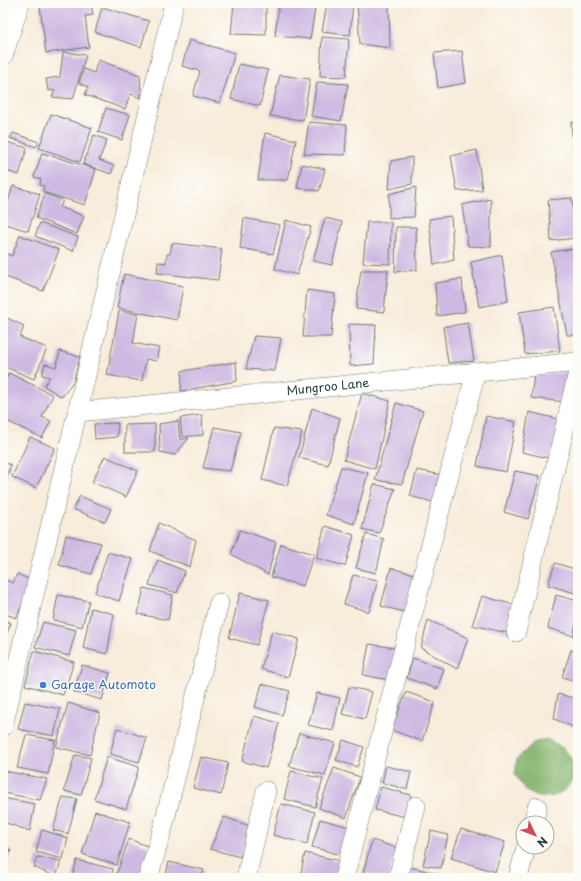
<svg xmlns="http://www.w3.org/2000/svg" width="581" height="881" viewBox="0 0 581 881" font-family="'Playpen Sans',sans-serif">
	<rect width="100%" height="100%" fill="#fdfcf7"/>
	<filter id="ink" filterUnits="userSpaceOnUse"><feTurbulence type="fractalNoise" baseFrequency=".025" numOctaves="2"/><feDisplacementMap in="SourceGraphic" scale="8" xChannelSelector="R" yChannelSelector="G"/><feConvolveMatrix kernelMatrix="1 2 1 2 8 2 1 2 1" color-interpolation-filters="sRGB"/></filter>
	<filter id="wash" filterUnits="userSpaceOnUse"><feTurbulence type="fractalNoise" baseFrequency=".012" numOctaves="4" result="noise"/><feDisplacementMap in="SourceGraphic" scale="16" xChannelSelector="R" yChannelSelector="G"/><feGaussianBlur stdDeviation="0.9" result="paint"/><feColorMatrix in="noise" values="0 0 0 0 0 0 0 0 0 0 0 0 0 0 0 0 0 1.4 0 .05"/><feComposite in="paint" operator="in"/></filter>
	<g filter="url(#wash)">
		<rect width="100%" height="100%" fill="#f8ecda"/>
		<path fill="#83b26c" stroke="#517850" d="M 546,739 C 566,748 570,752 576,774 L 566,789 L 554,796 L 542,797 L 527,792 L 515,775 L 517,759 L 533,743 Z"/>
		<g id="blocks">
			<g fill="#ceb9e2">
				<polygon points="59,3 91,3 93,15 85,16 89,47 46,53 40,6"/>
				<polygon points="234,3 266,3 266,35 231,34"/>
				<polygon points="279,3 316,3 310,39 275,36"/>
				<polygon points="327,3 353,3 350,35 322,32"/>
				<polygon points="357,3 389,3 390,48 360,44"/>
				<polygon points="102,7 149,21 141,47 95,32"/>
				<polygon points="322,37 349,39 346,77 320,76"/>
				<polygon points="189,40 235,53 220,103 193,96 200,71 182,66"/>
				<polygon points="462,51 466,83 438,88 434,53"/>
				<polygon points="63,52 86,55 73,99 52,97 55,91 48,90 46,79 60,77"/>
				<polygon points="98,60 140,75 141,98 130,94 125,109 85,95 88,87 79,83 84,69 94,73"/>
				<polygon points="239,64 268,70 260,106 231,99"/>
				<polygon points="280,75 310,79 303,120 270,116"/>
				<polygon points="317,82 348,84 341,121 311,116"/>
				<polygon points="106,108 130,115 122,140 98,132"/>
				<polygon points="51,114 92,128 80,162 39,148"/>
				<polygon points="578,121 578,155 574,156 571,123"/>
				<polygon points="309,122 347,125 345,155 304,154"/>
				<polygon points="13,133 39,142 36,147 10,138"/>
				<polygon points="265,133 296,140 288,180 258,180"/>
				<polygon points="94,135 107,140 99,160 114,166 111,174 83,164"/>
				<polygon points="3,141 27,148 19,175 3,170"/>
				<polygon points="477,150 482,190 457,191 451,156"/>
				<polygon points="42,153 96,169 85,205 43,192 44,186 40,185 41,179 34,177"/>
				<polygon points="412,157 412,184 389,189 391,161"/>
				<polygon points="302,164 325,169 319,191 297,188"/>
				<polygon points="13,186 40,194 28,231 3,223 3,217"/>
				<polygon points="416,187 414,217 389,218 389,194"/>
				<polygon points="45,194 63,200 60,207 84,216 77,234 36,218"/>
				<polygon points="572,198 575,238 551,241 548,200"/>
				<polygon points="491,199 491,247 468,246 462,205"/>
				<polygon points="451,216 454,260 434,265 429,219"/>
				<polygon points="244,218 280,225 273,254 240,248"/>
				<polygon points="325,218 342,222 332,265 313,261"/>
				<polygon points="286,220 311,227 297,275 275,269"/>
				<polygon points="367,222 391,222 390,264 363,263"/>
				<polygon points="40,223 78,237 73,251 35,236"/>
				<polygon points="396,227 416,227 417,270 395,272"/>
				<polygon points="20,235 59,250 43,291 3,276 3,252 12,256"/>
				<polygon points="172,243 222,249 218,280 157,273 158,262 166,263 167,254 170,254"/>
				<polygon points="578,248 578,335 567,335 551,252"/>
				<polygon points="502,255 508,301 479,307 471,262"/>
				<polygon points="361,270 388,270 384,312 356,309"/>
				<polygon points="124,274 183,286 177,320 117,308"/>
				<polygon points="462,279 465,312 437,316 435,283"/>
				<polygon points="307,290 335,294 331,337 303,337"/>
				<polygon points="554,307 560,351 525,354 519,312"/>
				<polygon points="119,311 138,314 133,343 159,348 156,361 146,359 142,381 107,375"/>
				<polygon points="7,318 24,326 20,337 47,348 34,379 3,366 3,329"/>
				<polygon points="468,323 474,361 448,363 443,327"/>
				<polygon points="349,324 376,325 374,364 350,366"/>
				<polygon points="254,336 281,338 275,371 246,369"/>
				<polygon points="60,351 80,357 74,380 62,397 44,386 50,377 42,375 45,364 56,367"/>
				<polygon points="236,362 237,381 181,391 182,371"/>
				<polygon points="570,372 565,402 531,398 534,375"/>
				<polygon points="9,373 53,395 42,417 51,421 42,438 3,419 3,386"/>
				<polygon points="362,393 390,401 375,469 344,460"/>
				<polygon points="396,403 423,411 402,484 375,480"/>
				<polygon points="312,408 340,418 328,465 299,458"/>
				<polygon points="529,412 562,420 552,459 522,452"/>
				<polygon points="202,415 203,435 182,437 180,418"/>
				<polygon points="486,416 516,422 506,472 477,466"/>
				<polygon points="178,421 180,440 189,438 175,455 160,452 159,424"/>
				<polygon points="118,423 117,437 95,439 94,424"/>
				<polygon points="155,424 155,452 125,452 125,425"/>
				<polygon points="214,427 241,432 230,471 203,468"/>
				<polygon points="274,428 302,432 287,486 262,480"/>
				<polygon points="30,437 55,448 36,488 12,477"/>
				<polygon points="105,456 138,471 126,497 92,482"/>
				<polygon points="3,462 11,465 3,486"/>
				<polygon points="341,467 368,473 354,524 326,515"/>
				<polygon points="417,470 442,475 436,503 410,496"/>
				<polygon points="515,471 540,476 528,519 504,512"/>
				<polygon points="374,484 395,489 379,533 362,529"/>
				<polygon points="80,496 111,509 105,522 73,509"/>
				<polygon points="159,523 196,540 190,567 150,551"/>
				<polygon points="325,526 354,535 345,566 316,558"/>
				<polygon points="240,530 276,542 268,575 231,554"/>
				<polygon points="366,534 384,539 376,573 356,568"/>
				<polygon points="66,535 101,543 91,574 59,565"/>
				<polygon points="281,544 314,554 303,586 271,577"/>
				<polygon points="108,552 133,559 119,601 95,593"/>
				<polygon points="158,560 185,571 177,593 149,585"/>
				<polygon points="555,563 578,570 578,594 548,585"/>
				<polygon points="391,568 418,575 408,613 381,606"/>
				<polygon points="17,574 33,581 16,618 3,613 3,579 13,583"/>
				<polygon points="353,575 378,580 369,612 344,604"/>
				<polygon points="144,588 173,595 168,620 138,614"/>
				<polygon points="240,593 269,600 257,645 229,638"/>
				<polygon points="58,595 89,601 82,627 53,620"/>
				<polygon points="556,595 578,601 578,616 573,636 548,628"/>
				<polygon points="482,596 518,606 512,634 472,625"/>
				<polygon points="91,608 114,614 107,654 83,648"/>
				<polygon points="3,620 11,623 3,643"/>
				<polygon points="428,620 468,638 457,669 421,648"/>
				<polygon points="43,622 76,630 69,656 35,647"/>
				<polygon points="272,631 299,639 288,677 261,669"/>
				<polygon points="369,644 396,648 389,680 363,675"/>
				<polygon points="571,650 578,652 578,682 562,677"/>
				<polygon points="34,651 74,662 63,695 25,685"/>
				<polygon points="413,658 444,669 437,689 407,678"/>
				<polygon points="82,665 110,673 102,700 74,692"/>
				<polygon points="262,684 290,691 282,715 255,707"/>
				<polygon points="349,687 372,692 365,719 342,714"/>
				<polygon points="406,692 435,702 422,741 391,730"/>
				<polygon points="317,693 340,698 333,731 308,725"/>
				<polygon points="558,694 578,699 578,729 554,719"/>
				<polygon points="25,702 60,709 54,736 18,729"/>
				<polygon points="68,703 100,713 90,755 56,747"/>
				<polygon points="254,716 279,723 266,768 242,761"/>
				<polygon points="117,728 147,738 139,762 110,754"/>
				<polygon points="299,733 335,743 325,775 289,766"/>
				<polygon points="26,735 55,740 48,774 17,768"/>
				<polygon points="343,740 364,747 357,767 336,760"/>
				<polygon points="75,755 91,758 81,795 64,791"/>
				<polygon points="107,757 139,767 126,809 94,799"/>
				<polygon points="201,757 228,763 221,795 193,788"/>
				<polygon points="386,766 411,772 407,789 382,783"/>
				<polygon points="334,768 360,777 346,818 319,808"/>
				<polygon points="4,771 47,779 40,800 3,793"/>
				<polygon points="291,771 323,779 315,807 284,799"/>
				<polygon points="381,787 411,795 406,817 375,810"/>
				<polygon points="63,797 77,799 68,834 53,830"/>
				<polygon points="3,798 35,804 30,831 3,822"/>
				<polygon points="281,804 315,812 307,844 273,835"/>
				<polygon points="95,811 130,822 117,865 82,854"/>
				<polygon points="224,817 253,827 240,857 210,849"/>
				<polygon points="320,819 349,827 341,855 312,847"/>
				<polygon points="461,829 505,842 495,872 451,858"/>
				<polygon points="42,830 68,838 63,859 36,852"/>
				<polygon points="431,831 448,835 441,868 423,865"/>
				<polygon points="129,839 155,849 144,878 115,878"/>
				<polygon points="372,840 397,848 388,878 363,873"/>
				<polygon points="3,847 11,850 6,865 3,864"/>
				<polygon points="305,853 341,861 337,878 300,878"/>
				<polygon points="37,857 61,861 56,877 34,867"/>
				<polygon points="77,860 113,869 111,878 72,878"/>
				<polygon points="169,862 204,870 202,878 165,878"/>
				<polygon points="405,866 439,874 438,878 402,878"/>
			</g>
		</g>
	</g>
	<g filter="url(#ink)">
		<use href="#blocks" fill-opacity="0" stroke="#6b7a6e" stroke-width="1"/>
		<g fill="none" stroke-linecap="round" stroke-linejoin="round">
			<g stroke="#6b7a6e" stroke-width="20">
				<g id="minor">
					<polyline points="3,56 20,3"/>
					<path id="s1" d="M 78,412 L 578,362"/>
					<polyline points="516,632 578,372"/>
					<polyline points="3,726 174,3"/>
					<polyline points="533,823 537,807"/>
					<polyline points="148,878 162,831 219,603"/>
					<polyline points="246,878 266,791"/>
					<polyline points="344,878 476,372"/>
					<polyline points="398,878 416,806"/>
					<polyline points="518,878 526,847"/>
				</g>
			</g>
			<use href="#minor" stroke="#fff" stroke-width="19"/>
		</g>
	</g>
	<circle fill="#3f7fe0" stroke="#fdfcf7" stroke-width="1.5" cx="43" cy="685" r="4"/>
	<g text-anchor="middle" stroke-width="3" stroke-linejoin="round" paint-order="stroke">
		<g font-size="12" fill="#1f3d34" stroke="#fdfcf7">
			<text dy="4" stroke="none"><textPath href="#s1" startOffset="251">Mungroo Lane</textPath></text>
		</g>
		<g font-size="12" fill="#366cbe" stroke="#fdfcf7" text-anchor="start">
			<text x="51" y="689">Garage Automoto</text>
		</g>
	</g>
	<rect width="581" height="881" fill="none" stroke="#fdfcf7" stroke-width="16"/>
	<g transform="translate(535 835) rotate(133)"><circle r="19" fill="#fdfcf7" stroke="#a4b0a9"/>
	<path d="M0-3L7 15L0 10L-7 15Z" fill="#d1495b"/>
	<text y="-6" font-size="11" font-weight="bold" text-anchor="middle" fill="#1f3d34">N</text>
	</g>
</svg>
